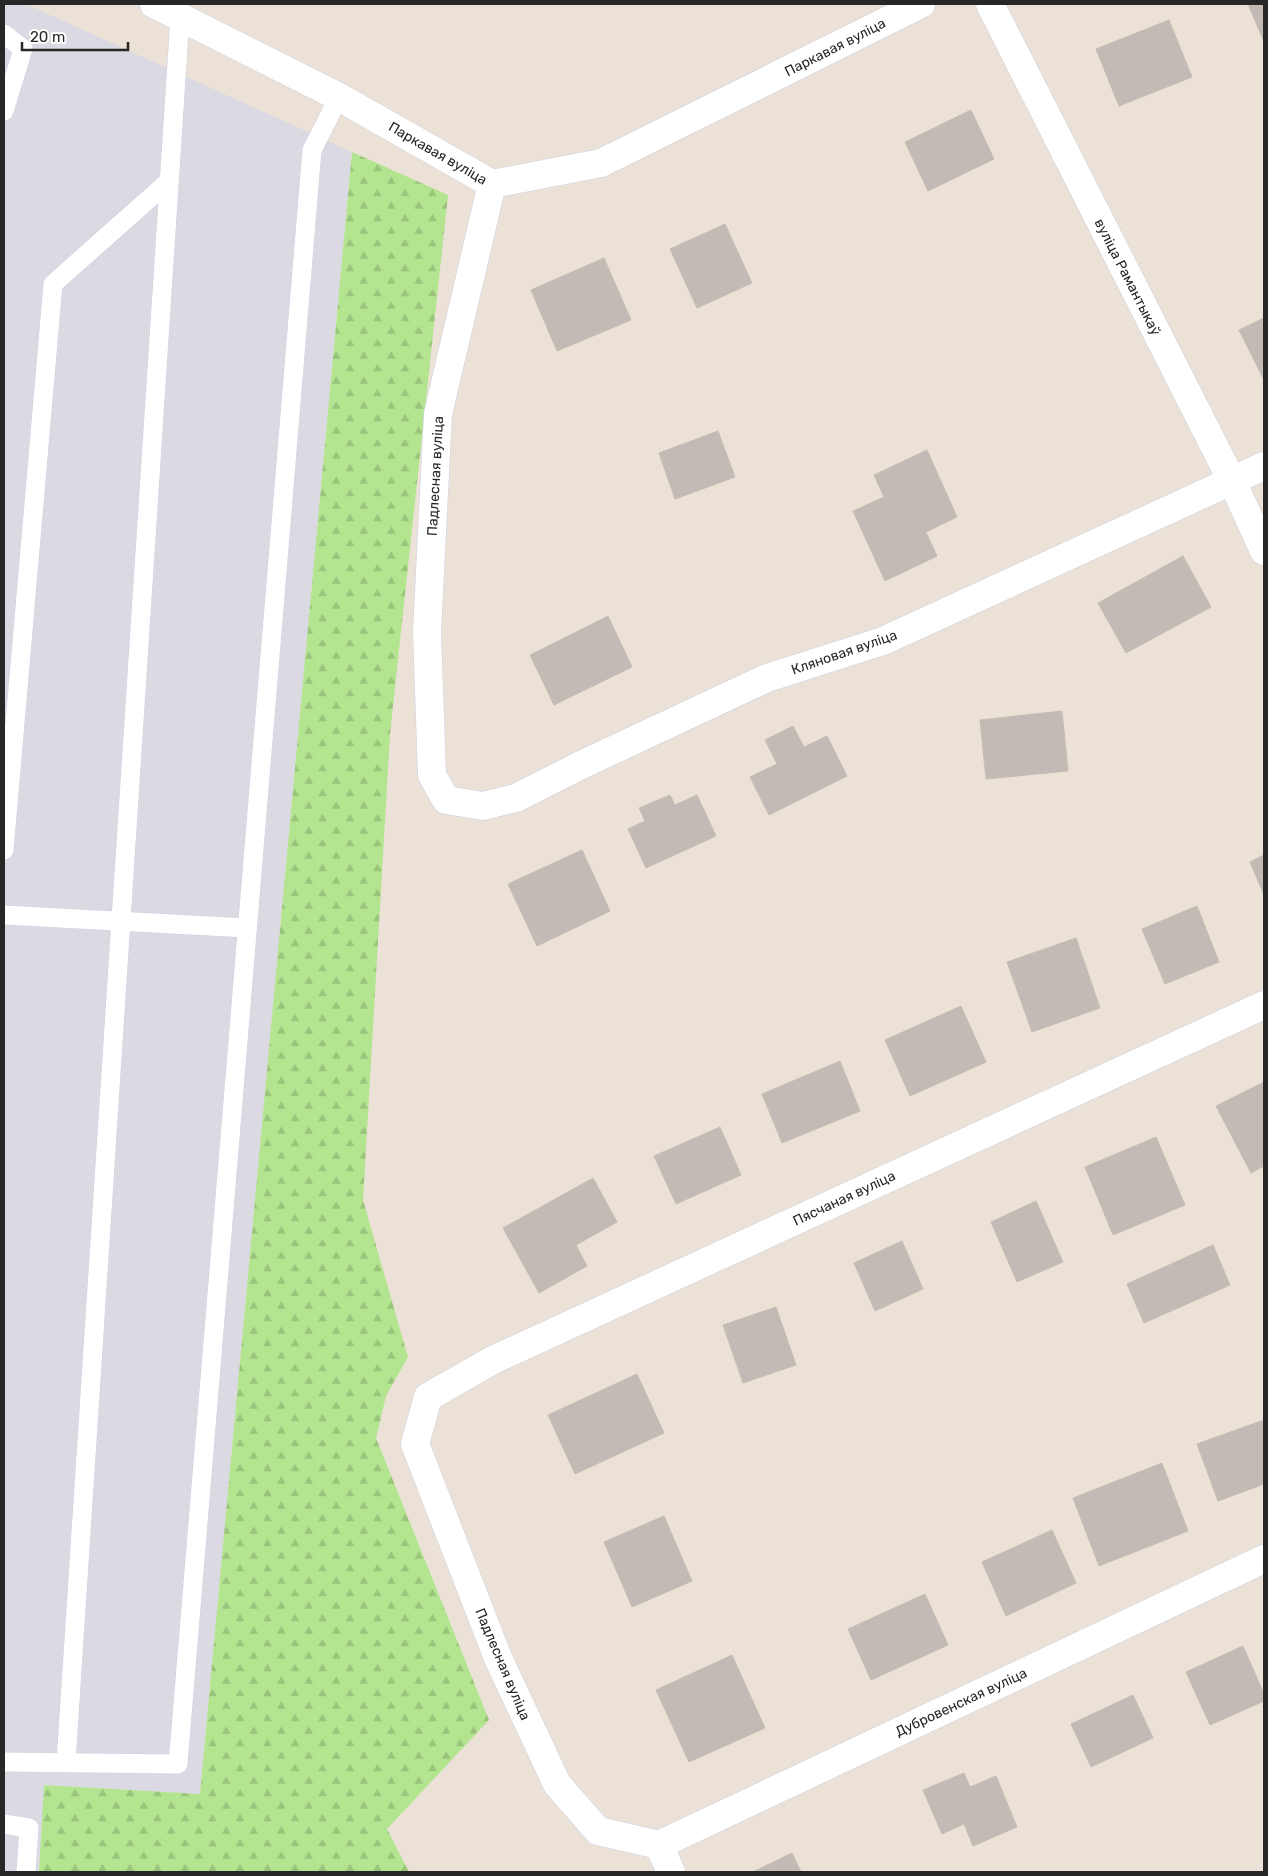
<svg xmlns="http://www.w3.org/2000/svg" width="1268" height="1876" viewBox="0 0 1268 1876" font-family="Rubik,sans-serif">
	<defs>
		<pattern id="forest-firs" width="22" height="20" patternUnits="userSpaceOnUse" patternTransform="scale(1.25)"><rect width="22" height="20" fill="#b3e590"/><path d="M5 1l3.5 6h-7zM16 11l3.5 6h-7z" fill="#9ac47c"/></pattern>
	</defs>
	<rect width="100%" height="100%" fill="#ebe1d7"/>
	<polygon fill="#dbd9e2" points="4,4 26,4 352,152 200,1794 45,1785 39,1872 4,1872"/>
	<polygon fill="url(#forest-firs)" points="352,152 448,195 390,734 363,1200 408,1357 386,1396 376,1438 489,1720 387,1829 409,1872 39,1872 44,1785 200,1794"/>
	<g fill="#c2bbb5" stroke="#c6bdb2">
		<polygon points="1248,4 1264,4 1264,42"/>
		<polygon points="1169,20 1192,77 1119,106 1096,49"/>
		<polygon points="971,110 994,159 928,191 905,142"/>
		<polygon points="725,224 752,283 697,308 670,249"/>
		<polygon points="604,258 631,320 557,351 531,290"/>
		<polygon points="1264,318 1264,380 1239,330"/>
		<polygon points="718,431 735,477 675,499 659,453"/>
		<polygon points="927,450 957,517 926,532 937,556 885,581 853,511 884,497 874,475"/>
		<polygon points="1183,556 1211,607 1126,653 1098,603"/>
		<polygon points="608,616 632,667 554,705 530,655"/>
		<polygon points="1062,711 1068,771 986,779 980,720"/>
		<polygon points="793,726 804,747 827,736 847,776 769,815 750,777 777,764 765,740"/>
		<polygon points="670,795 675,805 697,795 716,836 646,868 628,829 645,821 639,808"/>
		<polygon points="582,850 610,911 537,946 508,884"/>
		<polygon points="1264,855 1264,895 1250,862"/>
		<polygon points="1197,906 1219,962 1165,984 1142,929"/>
		<polygon points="1076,938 1100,1008 1032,1032 1007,962"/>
		<polygon points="961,1006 986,1062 910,1096 885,1040"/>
		<polygon points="840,1061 860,1111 782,1143 762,1094"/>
		<polygon points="1264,1082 1264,1166 1251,1173 1216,1106"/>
		<polygon points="720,1127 741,1175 676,1204 654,1156"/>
		<polygon points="1156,1137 1185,1205 1113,1235 1085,1167"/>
		<polygon points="593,1178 617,1222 576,1245 587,1266 539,1293 503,1228"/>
		<polygon points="1036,1201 1063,1262 1017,1282 991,1222"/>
		<polygon points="902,1241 923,1289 875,1311 854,1263"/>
		<polygon points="1213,1245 1230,1285 1144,1323 1127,1284"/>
		<polygon points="776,1307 796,1365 743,1383 723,1325"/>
		<polygon points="637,1374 664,1433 575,1474 548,1415"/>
		<polygon points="1264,1420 1264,1484 1218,1501 1197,1444"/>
		<polygon points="1162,1463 1188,1531 1099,1566 1073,1498"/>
		<polygon points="664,1516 692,1581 632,1607 604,1542"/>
		<polygon points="1052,1530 1076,1583 1006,1616 982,1562"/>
		<polygon points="925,1594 948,1645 871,1680 848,1629"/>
		<polygon points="1243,1646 1264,1694 1264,1701 1210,1725 1186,1672"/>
		<polygon points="732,1655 765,1728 689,1762 656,1690"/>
		<polygon points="1133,1695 1153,1738 1091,1767 1071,1724"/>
		<polygon points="964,1773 970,1787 996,1776 1017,1827 973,1846 964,1824 942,1834 923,1790"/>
		<polygon points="792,1853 801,1872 753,1872"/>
	</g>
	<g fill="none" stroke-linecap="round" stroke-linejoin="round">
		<g stroke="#cdd2e2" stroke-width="20">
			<g id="service">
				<polyline points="4,34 23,49 4,111"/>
				<polyline points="4,850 53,284 169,181"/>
				<polyline points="4,915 247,928"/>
				<polyline points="4,1762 178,1764 312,150 339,97"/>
				<polyline points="66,1762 180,17"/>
				<polyline points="4,1824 29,1828 26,1872"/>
			</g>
		</g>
		<g stroke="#cdd2e2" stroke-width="29">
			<g id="minor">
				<polyline points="154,4 339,97 492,184 601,163 921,4"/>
				<polyline points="990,4 1232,481 1264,551"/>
				<polyline points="492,184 438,414 427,632 432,775 446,800 483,806 516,798 579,766 767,678 883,641 1264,466"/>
				<polyline points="659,1845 1264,1559"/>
				<polyline points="671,1872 659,1845 598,1831 557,1784 498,1658 415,1444 428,1397 493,1360 1264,1005"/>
			</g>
		</g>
		<use href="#service" stroke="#fff" stroke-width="19"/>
		<use href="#minor" stroke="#fff" stroke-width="28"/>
	</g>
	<g text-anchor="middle" stroke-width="5" stroke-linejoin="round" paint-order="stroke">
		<g font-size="14" fill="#272727" stroke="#fff">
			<text transform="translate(835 47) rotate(-27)" y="5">Паркавая вуліца</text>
			<text transform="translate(438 153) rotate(30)" y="5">Паркавая вуліца</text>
			<text transform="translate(1128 277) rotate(63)" y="5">вуліца Рамантыкаў</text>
			<text transform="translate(435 476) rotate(-87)" y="5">Падлесная вуліца</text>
			<text transform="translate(844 652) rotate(-19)" y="5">Кляновая вуліца</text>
			<text transform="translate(844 1198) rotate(-25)" y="5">Пясчаная вуліца</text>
			<text transform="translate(503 1664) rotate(67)" y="5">Падлесная вуліца</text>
			<text transform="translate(961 1702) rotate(-25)" y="5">Дубровенская вуліца</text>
		</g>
	</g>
	<rect width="1268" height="1876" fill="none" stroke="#272727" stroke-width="10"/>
	<path d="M22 42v8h106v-8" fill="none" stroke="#272727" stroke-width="2.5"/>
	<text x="30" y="42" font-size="15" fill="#272727" stroke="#ffffff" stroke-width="4" paint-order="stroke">20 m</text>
</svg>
